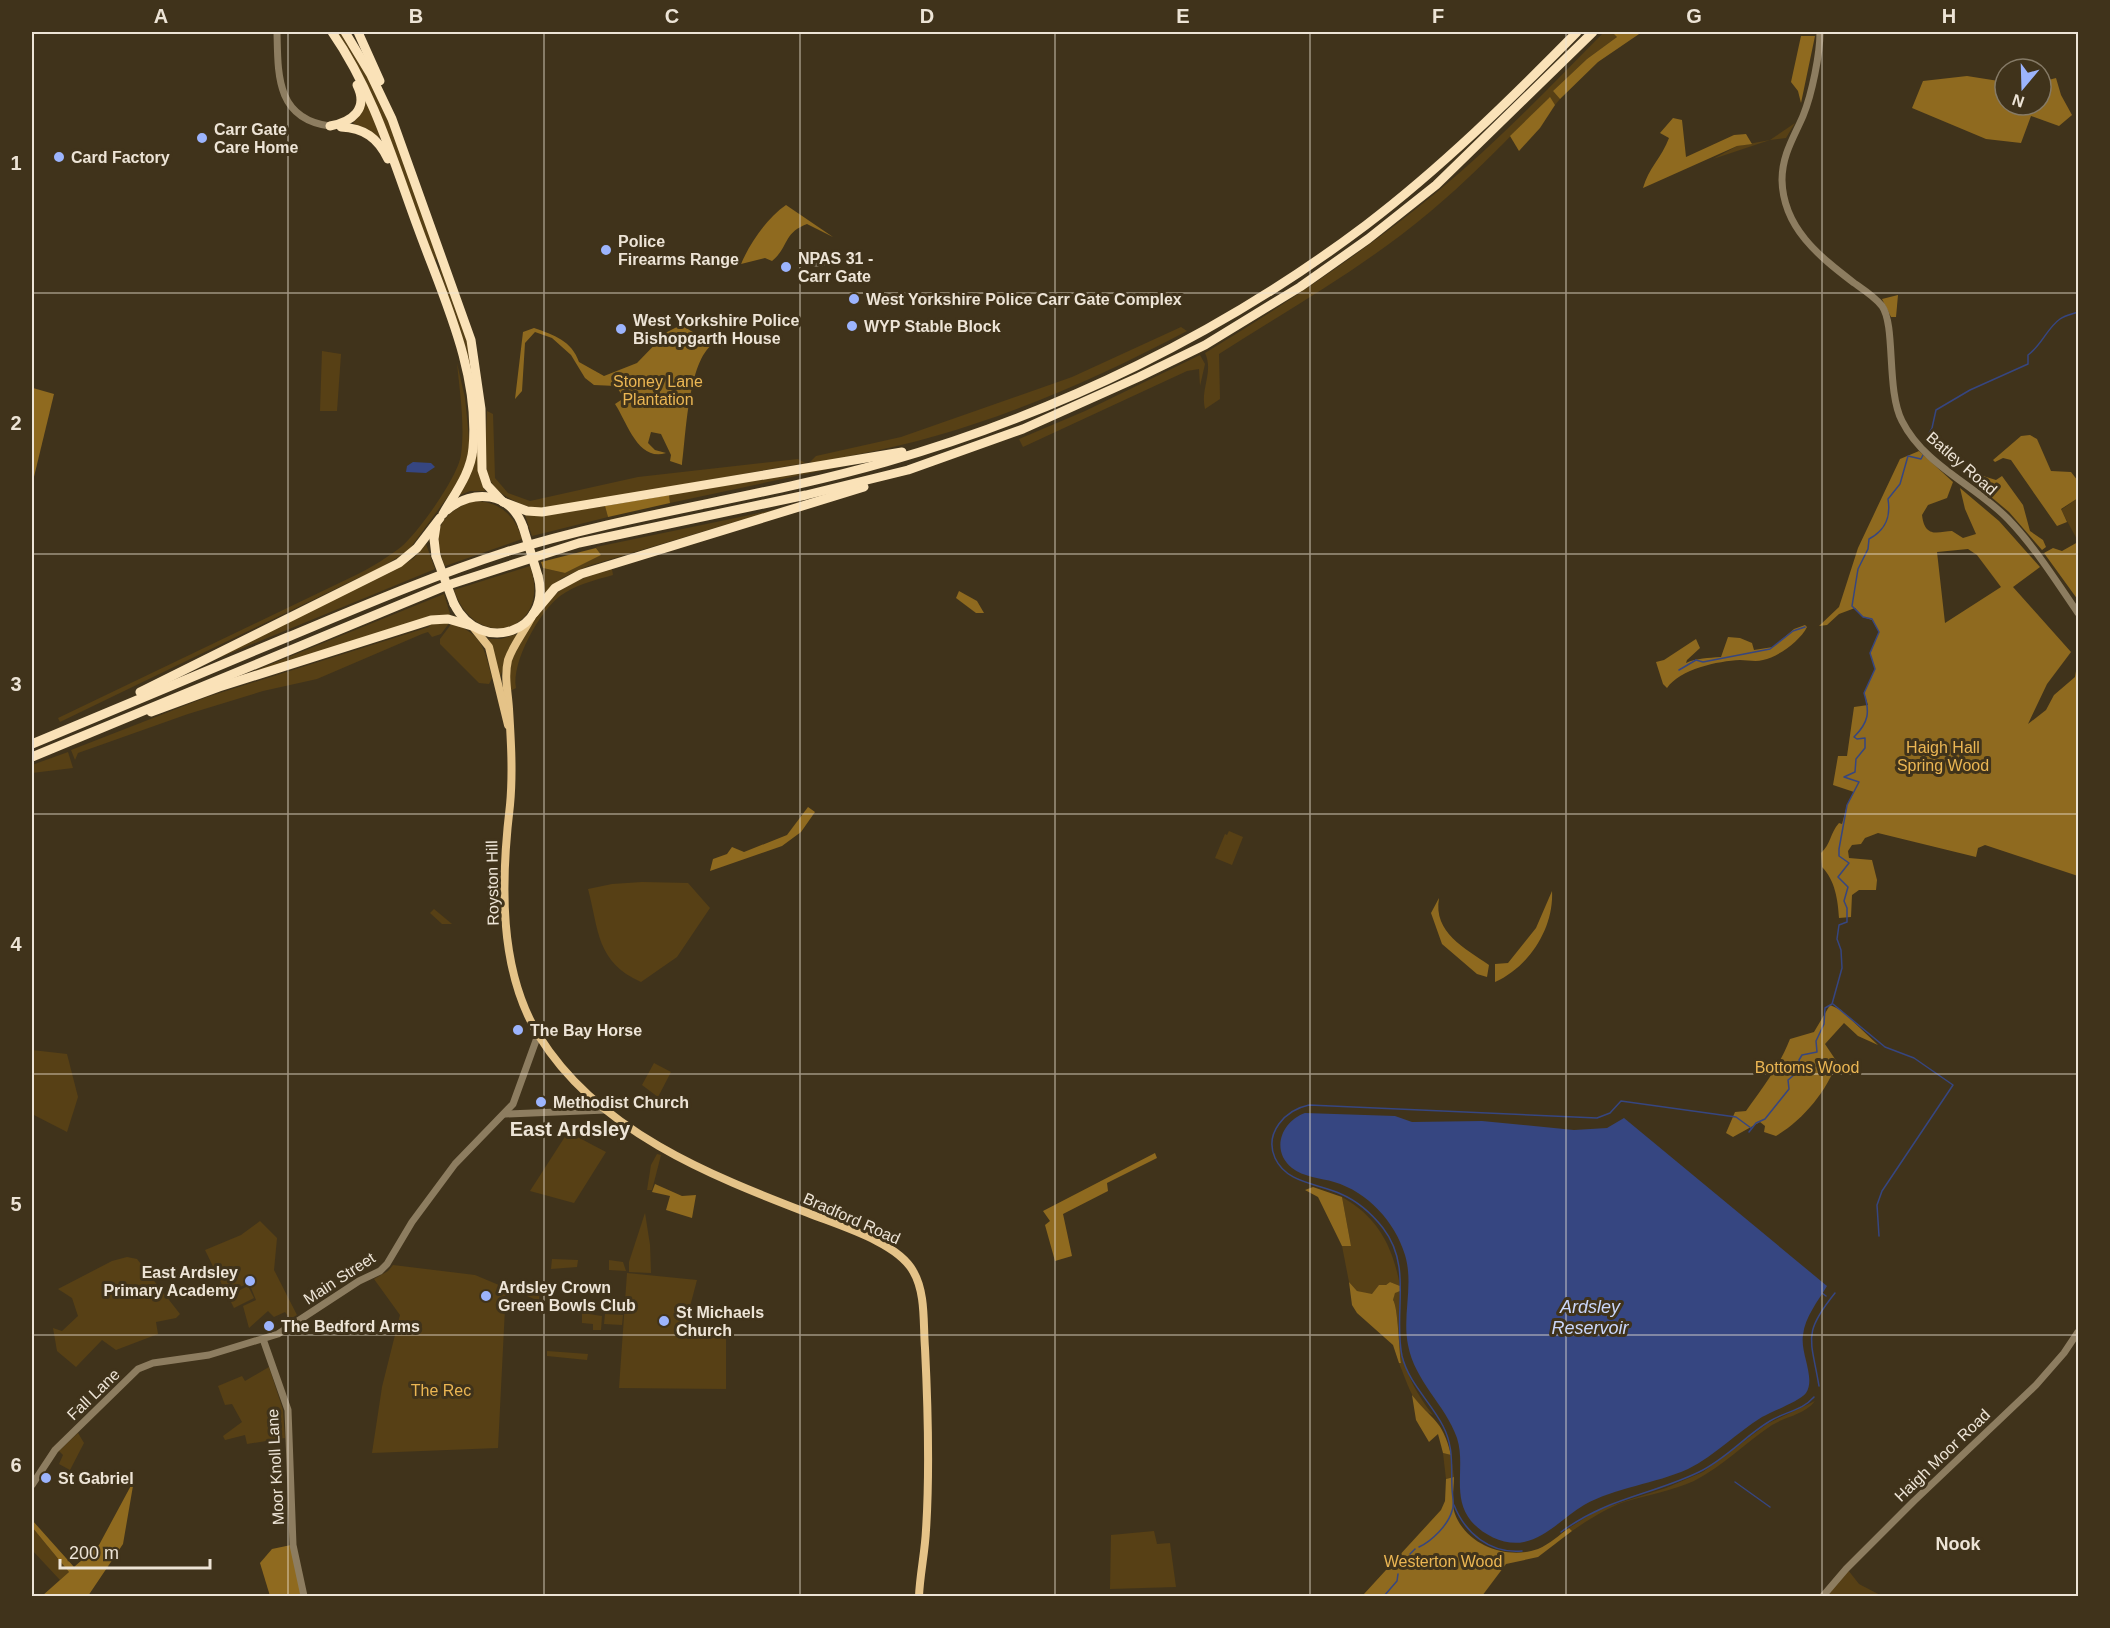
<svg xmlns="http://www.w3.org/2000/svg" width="2110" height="1628" viewBox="0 0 2110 1628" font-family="Helvetica,sans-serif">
	<rect width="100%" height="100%" fill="#40331b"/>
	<g fill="#574015">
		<polygon points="336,32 341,32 373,86 394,135 438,256 434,263"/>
		<path d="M 1604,32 L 1612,32 L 1617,37 L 1587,59 L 1553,91 L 1560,99 L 1555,105 L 1549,98 C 1510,136 1473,176 1431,211 C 1366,266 1291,308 1219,354 L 1220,399 L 1205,409 C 1200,389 1214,372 1205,353 C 1286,304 1364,252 1437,192 C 1496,143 1550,87 1604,32 Z"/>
		<polygon points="366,99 382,139 353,123 360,114"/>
		<polygon points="1795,123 1786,138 1770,140 1713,159 1737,146 1770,140"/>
		<polygon points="439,268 443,268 468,340 478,439 478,471 485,491 470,491 458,496 476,452 456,322"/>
		<path d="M 1181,327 L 1187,331 C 1083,386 971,434 854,455 C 841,458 822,465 810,462 L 816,456 L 901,437 L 1072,377 Z"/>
		<polygon points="322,351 341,354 337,411 320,411"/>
		<polygon points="1200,355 1205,364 1200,386 1199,369 1187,371 1023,447 1019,439 1085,411"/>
		<path d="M 457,363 L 465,398 L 470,449 L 460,480 L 408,551 L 365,577 L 360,577 L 60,722 L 58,718 L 358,574 C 372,567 388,557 401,547 C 418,533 458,477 461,455 C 465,425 460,394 457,363 Z"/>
		<path d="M 487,411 L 493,414 L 495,478 L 508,493 L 530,501 L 638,477 L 798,459 L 805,463 L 539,510 C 475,491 485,469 487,411 Z"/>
		<polygon points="848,465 670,503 669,495"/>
		<polygon points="2078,498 2078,541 2061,510"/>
		<path d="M 473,501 C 499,501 515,515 522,539 L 445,566 C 431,532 439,514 473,501 Z"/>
		<polygon points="605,506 608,517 532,536 525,515 542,516"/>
		<polygon points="778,509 588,566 562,578 544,593 543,568 565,573 600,555 596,547"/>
		<polygon points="426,544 435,569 204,664 397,569 414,558"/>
		<path d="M 530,566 C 553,631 476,655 454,590 Z"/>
		<path d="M 612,569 L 613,575 C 595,580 575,585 560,596 C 540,611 511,662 516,688 L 510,691 C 510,682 509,671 511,663 C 516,644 544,601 561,590 C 576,579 595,574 612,569 Z"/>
		<polygon points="444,594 451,617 249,673"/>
		<polygon points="450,622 441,634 432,637 428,632 422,634 317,679 263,691 188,714 78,753 75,760 71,750 207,697 429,627 431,623"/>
		<path d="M 452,623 C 483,635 484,648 492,678 L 489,684 L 479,683 L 440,644 L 440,639 Z"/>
		<polygon points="517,634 500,677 489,639 501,639"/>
		<polygon points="68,752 73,768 32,773 32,765"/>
		<polygon points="1229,831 1243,837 1232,865 1215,858 1225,834 1227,835"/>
		<path d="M 642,882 L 688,883 L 710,908 L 677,957 L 641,982 C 596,962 599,930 588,889 L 612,884 Z"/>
		<polygon points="434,909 452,924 442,924 430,913"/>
		<polygon points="32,1050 67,1054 78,1097 67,1132 32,1114"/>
		<polygon points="654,1063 671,1072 658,1097 642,1085"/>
		<polygon points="568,1132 606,1152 574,1203 530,1191"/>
		<polygon points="657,1154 661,1155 652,1190 647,1190 651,1165"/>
		<path d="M 1342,1197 C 1378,1217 1393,1247 1400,1286 L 1390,1282 L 1372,1295 L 1357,1291 L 1349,1282 L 1342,1246 L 1351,1246 Z"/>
		<polygon points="645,1213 650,1245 651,1273 629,1272 629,1262"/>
		<polygon points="260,1221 277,1238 274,1270 297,1315 290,1319 285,1312 274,1317 268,1311 249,1328 243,1306 256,1300 249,1283 226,1293 205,1250 241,1235"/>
		<polygon points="127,1257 137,1259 180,1314 176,1318 156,1322 158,1334 116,1350 102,1340 76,1367 57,1351 53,1328 62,1331 78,1316 72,1298 58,1289 112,1261"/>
		<polygon points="552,1259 578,1260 577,1267 551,1269"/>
		<polygon points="609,1260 623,1262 626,1271 609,1270"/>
		<polygon points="393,1265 475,1275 506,1288 498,1448 372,1453 382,1387 400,1315 374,1279 388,1271"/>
		<polygon points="627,1273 697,1280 683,1333 726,1339 726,1389 619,1388"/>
		<polygon points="535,1278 540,1280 539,1301 527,1296"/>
		<polygon points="248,1286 254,1298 234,1308 228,1296"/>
		<path d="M 1400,1291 C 1396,1343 1401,1374 1433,1415 C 1413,1407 1407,1382 1399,1363 L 1401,1362 C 1399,1349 1398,1306 1393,1300 L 1395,1292 Z"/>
		<polygon points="582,1313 602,1316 601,1330 593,1330 593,1324 582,1323"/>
		<polygon points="605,1314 623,1315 622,1325 604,1324"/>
		<polygon points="547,1351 588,1354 587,1360 547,1356"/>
		<polygon points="269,1367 283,1410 285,1438 247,1444 245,1435 225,1440 223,1436 242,1422 232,1404 225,1405 218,1386 242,1376 245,1381"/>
		<path d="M 1815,1401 C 1804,1415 1787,1416 1772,1425 C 1745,1443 1723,1466 1694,1481 C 1671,1491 1647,1495 1624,1502 C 1605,1509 1588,1520 1572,1531 L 1569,1528 L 1597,1510 L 1666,1488 L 1703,1472 L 1767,1424 Z"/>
		<polygon points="78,1433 84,1443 70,1470 59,1464 63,1455 59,1451"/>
		<polygon points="1443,1453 1451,1455 1454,1477 1446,1479"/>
		<polygon points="32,1527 69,1572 60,1580 32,1550"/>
		<polygon points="1154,1531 1157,1544 1170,1543 1176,1587 1110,1589 1111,1535"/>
		<polygon points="1848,1570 1859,1584 1882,1596 1827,1596"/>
	</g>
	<g fill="#8f6a1f" fill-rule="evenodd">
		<polygon points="1612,32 1642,32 1598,62 1560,99 1553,91 1587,59 1617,37"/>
		<polygon points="1801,36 1815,36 1801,103 1798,91 1791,82"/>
		<polygon points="1967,76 2005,82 2005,105 2041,105 2041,82 2056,78 2061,95 2072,115 2059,126 2031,116 2021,143 1986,139 1912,108 1923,81"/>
		<polygon points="1550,97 1555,105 1540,128 1519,151 1510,136"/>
		<path d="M 1673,118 L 1682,120 L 1686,157 L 1734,135 L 1746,134 L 1752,144 L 1737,146 L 1643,188 C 1648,169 1662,157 1669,138 L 1660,133 Z"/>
		<path d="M 786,205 L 833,237 L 807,224 C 783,233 789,247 772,261 L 765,258 L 741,264 C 750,243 767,218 786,205 Z"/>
		<polygon points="1898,295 1896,317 1891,317 1882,299"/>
		<path d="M 681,325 L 713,344 C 688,361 686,436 682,465 L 670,461 L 671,455 L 661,434 L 651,432 L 648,443 L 655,450 L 666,453 C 638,462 627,422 615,404 L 624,398 L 616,386 L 594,385 L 585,378 L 571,355 L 552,338 L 535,332 L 525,343 L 522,391 L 515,399 L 523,332 L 534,328 C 554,335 572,341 579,362 L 604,376 L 637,363 L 667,332 Z"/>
		<polygon points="33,388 54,394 32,485 32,395"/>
		<polygon points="2030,435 2037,439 2051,471 2071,472 2078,481 2078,498 2061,509 2067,522 2057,526 2011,460 2003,458 1995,462 1993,460 2021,436"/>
		<path d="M 1919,451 L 1953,482 L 1947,498 L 1928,505 L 1922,515 C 1925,540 1940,531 1952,531 L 1963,538 L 1976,534 L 1965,509 L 1960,488 L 1999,521 L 2040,567 L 2013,587 L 2071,652 L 2047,684 L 2028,724 L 2046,710 L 2054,695 L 2075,677 L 2078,659 L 2078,876 L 1985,845 L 1978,848 L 1976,857 L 1878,833 L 1865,838 L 1861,844 L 1852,845 L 1848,851 L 1849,858 L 1872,860 L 1877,880 L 1876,890 L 1859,890 L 1852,895 L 1851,917 L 1839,918 C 1838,900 1835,880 1822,867 L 1821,853 C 1831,844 1830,833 1839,823 L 1842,824 L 1847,805 L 1854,792 L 1833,785 L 1838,756 L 1847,756 L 1854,707 L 1868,705 L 1864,693 L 1875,669 L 1870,653 L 1879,632 L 1872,620 L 1863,617 L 1855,608 L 1839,614 L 1827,625 L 1819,626 L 1839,607 L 1858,548 L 1900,459 ZM 1968,549 L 1977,555 L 2001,587 L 1945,623 L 1937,552 Z"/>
		<polygon points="1983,476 1996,480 2002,476 2023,505 2030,531 2043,540 2046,547 2042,550 2009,512 1971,480"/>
		<polygon points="669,495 670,503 608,517 605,506"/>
		<polygon points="2078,542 2078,600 2044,553 2053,548 2062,551"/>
		<polygon points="596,548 601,555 565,573 543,568 541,562"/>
		<polygon points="959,591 977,601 984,613 976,613 956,598"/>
		<path d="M 1805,625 L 1807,627 C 1800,641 1778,657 1763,660 C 1756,662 1747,660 1740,660 C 1718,661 1680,669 1667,688 L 1663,684 L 1656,662 L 1664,660 L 1696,639 L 1700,648 L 1687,660 L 1686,663 C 1697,658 1708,658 1721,657 L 1728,637 L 1740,638 L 1752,643 L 1754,650 L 1773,647 L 1794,629 Z"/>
		<polygon points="808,807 815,812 801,832 782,846 710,871 713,859 727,854 732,847 744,852 787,835"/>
		<path d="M 1552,891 C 1554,928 1529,967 1495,982 L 1495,964 L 1508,963 L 1536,928 Z"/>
		<path d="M 1439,898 C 1433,933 1465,948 1489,965 L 1487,977 L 1477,974 L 1442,944 L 1431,913 Z"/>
		<path d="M 1830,1005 L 1841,1010 L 1878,1045 L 1858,1036 L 1844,1023 L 1825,1044 L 1837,1062 C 1827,1091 1803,1120 1776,1136 L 1764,1132 L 1765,1126 L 1760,1122 L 1733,1137 L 1726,1133 L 1735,1112 L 1746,1111 C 1763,1087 1779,1067 1790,1039 L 1814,1032 Z"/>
		<polygon points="1155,1153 1157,1158 1107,1183 1108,1191 1063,1214 1072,1256 1055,1261 1045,1225 1050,1221 1043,1211"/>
		<polygon points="655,1184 682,1196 696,1195 692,1218 666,1210 670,1196 652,1192"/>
		<polygon points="1313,1187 1342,1197 1351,1246 1342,1246 1318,1197 1305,1190"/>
		<path d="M 1349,1282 L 1357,1291 L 1372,1294 L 1379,1285 L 1386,1285 L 1390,1282 L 1400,1286 L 1400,1291 L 1395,1293 L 1393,1300 C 1398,1306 1399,1350 1401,1363 L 1399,1363 L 1393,1345 L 1357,1313 L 1352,1305 Z"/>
		<path d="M 1412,1395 C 1432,1421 1442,1418 1451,1455 L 1443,1453 L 1438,1434 L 1429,1442 L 1416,1420 Z"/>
		<path d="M 1454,1477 C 1454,1489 1451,1503 1455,1514 C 1467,1546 1508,1560 1538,1549 C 1550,1544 1559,1535 1569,1528 L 1572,1531 L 1538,1557 L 1506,1564 L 1482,1596 L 1366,1596 L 1364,1594 L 1441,1510 L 1445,1501 L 1446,1479 Z"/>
		<polygon points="134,1480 123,1544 88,1596 42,1596 69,1572 32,1527 32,1520 74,1567 99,1545"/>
		<polygon points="291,1545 301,1596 270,1596 260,1563 272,1549"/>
	</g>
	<g fill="#364681">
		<polygon points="413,462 431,463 435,467 426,473 406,472 407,466"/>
		<path d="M 1305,1113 L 1395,1116 L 1412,1122 L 1482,1121 L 1574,1130 L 1607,1128 L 1624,1118 L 1827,1286 C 1818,1301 1805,1317 1803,1335 C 1800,1353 1816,1378 1806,1393 C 1800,1401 1773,1411 1762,1417 C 1736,1433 1716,1455 1688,1469 C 1655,1484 1616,1487 1584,1505 C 1564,1517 1547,1537 1524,1542 C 1505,1546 1483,1535 1471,1521 C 1451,1496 1466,1466 1457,1438 C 1445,1404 1415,1382 1408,1345 C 1402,1315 1414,1285 1405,1255 C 1395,1222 1368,1192 1334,1182 C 1321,1178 1303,1177 1292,1168 C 1270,1150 1282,1121 1305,1113 Z"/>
	</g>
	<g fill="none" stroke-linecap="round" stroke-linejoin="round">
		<g stroke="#364681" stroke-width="1.5">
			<path d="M 1927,437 L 1932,428 L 1936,410 L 1970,390 L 2028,364 L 2028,355 C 2042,345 2047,328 2060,319 C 2066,315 2073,314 2078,312"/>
			<polyline points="1679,670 1696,660 1703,662 1770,649 1793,631 1805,627"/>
			<polyline points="1833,1004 1885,1047 1914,1058 1953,1085 1882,1191 1877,1205 1879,1236"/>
			<path d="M 1749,1132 L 1756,1123 L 1765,1119 L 1789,1089 L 1788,1080 L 1801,1069 L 1799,1060 L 1802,1055 L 1817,1052 L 1816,1041 L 1824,1024 L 1825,1008 L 1832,1004 L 1842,968 L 1841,950 L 1837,939 L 1839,925 L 1847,922 L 1847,908 L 1844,901 L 1848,887 L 1838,877 L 1849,863 L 1839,856 L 1839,849 L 1847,805 L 1859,782 L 1844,777 L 1855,772 L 1856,759 L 1865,748 L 1865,738 L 1857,739 L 1854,737 C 1869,722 1870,712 1864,693 L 1875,669 L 1870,653 L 1879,632 L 1872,619 L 1863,617 L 1852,606 L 1858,569 L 1868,549 L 1869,539 C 1886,530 1891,517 1888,499 L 1900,484 L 1908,456 L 1921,459 L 1923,455"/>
			<polyline points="1822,1293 1826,1296"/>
			<path d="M 1819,1386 C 1811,1338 1802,1334 1835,1293"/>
			<polyline points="1735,1482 1770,1507"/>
			<path d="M 1454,1505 C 1465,1533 1490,1554 1522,1551"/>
			<path d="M 1561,1532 C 1609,1497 1649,1496 1699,1472 C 1726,1459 1745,1436 1770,1421 C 1785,1412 1803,1410 1814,1397"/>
			<path d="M 1419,1547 C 1432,1541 1448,1525 1452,1511 C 1455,1504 1452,1495 1452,1488 C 1451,1466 1454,1447 1443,1426 C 1431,1402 1409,1384 1402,1356 C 1393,1312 1413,1267 1383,1228 C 1372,1214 1357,1201 1341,1194 C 1318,1183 1287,1184 1275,1158 C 1264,1133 1285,1110 1309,1105 L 1597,1118 L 1610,1113 L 1621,1101 L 1736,1117 L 1751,1128"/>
			<polyline points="1410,1554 1415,1549"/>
			<polyline points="1384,1596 1397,1581 1398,1574"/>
		</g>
		<polyline stroke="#8b806c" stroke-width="14" points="808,259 820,260"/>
		<g stroke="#8d7d60" stroke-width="7">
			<path d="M 277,32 C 278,75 276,119 330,126"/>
			<path d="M 1820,32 C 1820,54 1812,94 1803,116 C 1794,137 1782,155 1782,180 C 1783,228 1819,256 1854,283 C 1864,290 1875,297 1882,306 C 1896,326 1886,390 1902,421 C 1924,465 1975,485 2008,519 C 2035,547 2056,581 2078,613"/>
			<polyline points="505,1114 606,1110"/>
			<polyline points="263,1339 288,1410 293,1545 304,1596"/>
			<polyline points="32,1485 55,1450 138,1369 153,1363 209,1355 278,1334 359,1281 380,1271 387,1264 412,1222 455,1164 513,1104 538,1035"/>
			<polyline points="1823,1596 1846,1569 1914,1501 2036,1385 2064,1353 2078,1332"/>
		</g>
		<g stroke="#e5c388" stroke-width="8">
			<path d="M 531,618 C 524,632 513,645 508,660 C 504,677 508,692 509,709 C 511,741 513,773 510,805 C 501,880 498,970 539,1036 C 598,1131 709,1175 808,1213 C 838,1225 897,1242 913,1271 C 926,1293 923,1323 925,1348 C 928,1408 930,1470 926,1530 C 925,1552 920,1574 919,1596"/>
			<polyline points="473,627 489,647 508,725"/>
		</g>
		<g stroke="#fae2b8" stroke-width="9">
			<path d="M 332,32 C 373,91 393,160 418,228 C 443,297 480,373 473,448 C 471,473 455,493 443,514"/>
			<polyline points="345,32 371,75 392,119 471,340 481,409 482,470 487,485 502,501"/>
			<polyline points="358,32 380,81"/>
			<path d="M 330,126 C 352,122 369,109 357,85"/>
			<path d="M 341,127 C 364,128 378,138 388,159"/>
			<polyline points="503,502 527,511 542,512 902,452"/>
			<path d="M 447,510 C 473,488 511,492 523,527"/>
			<polyline points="436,556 434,539 436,526"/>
			<path d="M 454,604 C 481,657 553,631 538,576"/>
			<polyline points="534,613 555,588 581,574 864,487"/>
			<polyline points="140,692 399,563 417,548 440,518"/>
			<polyline points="151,712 219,687 431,620 448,619 472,626"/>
			<path d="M 32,744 C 117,708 203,673 288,637 C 360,607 432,576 506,552 C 631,513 761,498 886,462 C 1058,413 1223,333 1366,225 C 1442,167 1510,100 1577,32"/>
			<polyline points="32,757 445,586 579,543 806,495 908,470 1023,429 1139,377 1205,345 1300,287 1368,239 1436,185 1593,32"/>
		</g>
		<g stroke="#fae2b8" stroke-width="9">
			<polyline points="523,527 538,576"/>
			<polyline points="436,556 454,604"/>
		</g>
	</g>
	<path fill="none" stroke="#ede4d6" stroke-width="1.5" stroke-opacity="0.55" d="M 288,32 L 288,1596M 544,32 L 544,1596M 800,32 L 800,1596M 1055,32 L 1055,1596M 1310,32 L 1310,1596M 1566,32 L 1566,1596M 1822,32 L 1822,1596M 32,293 L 2078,293M 32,554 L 2078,554M 32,814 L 2078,814M 32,1074 L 2078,1074M 32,1335 L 2078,1335"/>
	<g fill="#9cb4fd" stroke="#40331b" stroke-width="2">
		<circle cx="202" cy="138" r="6"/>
		<circle cx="59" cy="157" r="6"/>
		<circle cx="606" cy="250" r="6"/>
		<circle cx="786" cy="267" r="6"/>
		<circle cx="854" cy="299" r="6"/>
		<circle cx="852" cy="326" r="6"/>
		<circle cx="621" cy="329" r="6"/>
		<circle cx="518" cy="1030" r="6"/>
		<circle cx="541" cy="1102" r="6"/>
		<circle cx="250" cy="1281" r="6"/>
		<circle cx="486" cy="1296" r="6"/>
		<circle cx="664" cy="1321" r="6"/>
		<circle cx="269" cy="1326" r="6"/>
		<circle cx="46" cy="1478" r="6"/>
	</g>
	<g text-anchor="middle" stroke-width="6" stroke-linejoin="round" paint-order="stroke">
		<g font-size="16" font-weight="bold" fill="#ede4d6" stroke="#40331b" text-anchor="start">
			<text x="214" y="135">Carr Gate<tspan x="214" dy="18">Care Home</tspan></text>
			<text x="71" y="163">Card Factory</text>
			<text x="618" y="247">Police<tspan x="618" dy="18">Firearms Range</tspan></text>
			<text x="798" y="264">NPAS 31 -<tspan x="798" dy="18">Carr Gate</tspan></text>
			<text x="866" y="305">West Yorkshire Police Carr Gate Complex</text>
			<text x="633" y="326">West Yorkshire Police<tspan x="633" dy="18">Bishopgarth House</tspan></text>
			<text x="864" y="332">WYP Stable Block</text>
			<text x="530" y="1036">The Bay Horse</text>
			<text x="553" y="1108">Methodist Church</text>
			<text x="238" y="1278" text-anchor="end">East Ardsley<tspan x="238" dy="18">Primary Academy</tspan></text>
			<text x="498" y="1293">Ardsley Crown<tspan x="498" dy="18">Green Bowls Club</tspan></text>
			<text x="676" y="1318">St Michaels<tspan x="676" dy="18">Church</tspan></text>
			<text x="281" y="1332">The Bedford Arms</text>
			<text x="58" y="1484">St Gabriel</text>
		</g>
		<g font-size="16" fill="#ebb653" stroke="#40331b">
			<text x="658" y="387">Stoney Lane<tspan x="658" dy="18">Plantation</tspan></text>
			<text x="1943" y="753">Haigh Hall<tspan x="1943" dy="18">Spring Wood</tspan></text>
			<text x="1807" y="1073">Bottoms Wood</text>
			<text x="441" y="1396">The Rec</text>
			<text x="1443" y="1567">Westerton Wood</text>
		</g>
		<g font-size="16" fill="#ede4d6" stroke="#40331b">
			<text transform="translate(1962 463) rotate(41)" y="6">Batley Road</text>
			<text transform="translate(492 883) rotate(-91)" y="6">Royston Hill</text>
			<text transform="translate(852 1218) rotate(24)" y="6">Bradford Road</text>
			<text transform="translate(339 1278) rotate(-33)" y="6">Main Street</text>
			<text transform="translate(93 1394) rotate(-44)" y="6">Fall Lane</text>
			<text transform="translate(1942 1455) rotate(-44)" y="6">Haigh Moor Road</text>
			<text transform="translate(275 1467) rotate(-93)" y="6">Moor Knoll Lane</text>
		</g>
		<g font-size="18" font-style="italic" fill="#cad7fb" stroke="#40331b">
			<text x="1590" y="1313">Ardsley<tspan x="1590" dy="21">Reservoir</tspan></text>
		</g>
		<g font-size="18" font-weight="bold" fill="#ede4d6" stroke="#40331b">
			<text x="1958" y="1550">Nook</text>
		</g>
		<g font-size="20" font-weight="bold" fill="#ede4d6" stroke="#40331b">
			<text x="570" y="1136">East Ardsley</text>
		</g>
	</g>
	<rect width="2110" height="1628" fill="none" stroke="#40331b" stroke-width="66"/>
	<g transform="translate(2023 87) rotate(199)"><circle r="28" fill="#40331b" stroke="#857a66" stroke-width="1.5"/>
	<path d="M0-4.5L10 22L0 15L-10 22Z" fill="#9cb4fd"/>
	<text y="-9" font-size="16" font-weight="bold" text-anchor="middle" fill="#ede4d6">N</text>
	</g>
	<path d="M60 1559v9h150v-9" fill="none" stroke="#ede4d6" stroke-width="3"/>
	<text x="69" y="1559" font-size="18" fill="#ede4d6" stroke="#40331b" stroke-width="4.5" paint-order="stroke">200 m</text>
	<rect x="33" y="33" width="2044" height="1562" fill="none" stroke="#ede4d6" stroke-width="2"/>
	<g font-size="20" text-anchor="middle" font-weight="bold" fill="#ede4d6">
		<text x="161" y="23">A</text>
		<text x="416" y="23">B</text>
		<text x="672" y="23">C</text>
		<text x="927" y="23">D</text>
		<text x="1183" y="23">E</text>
		<text x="1438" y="23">F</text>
		<text x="1694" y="23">G</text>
		<text x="1949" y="23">H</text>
		<text x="16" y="170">1</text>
		<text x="16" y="430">2</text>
		<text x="16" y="691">3</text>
		<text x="16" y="951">4</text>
		<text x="16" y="1211">5</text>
		<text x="16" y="1472">6</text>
	</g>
</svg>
